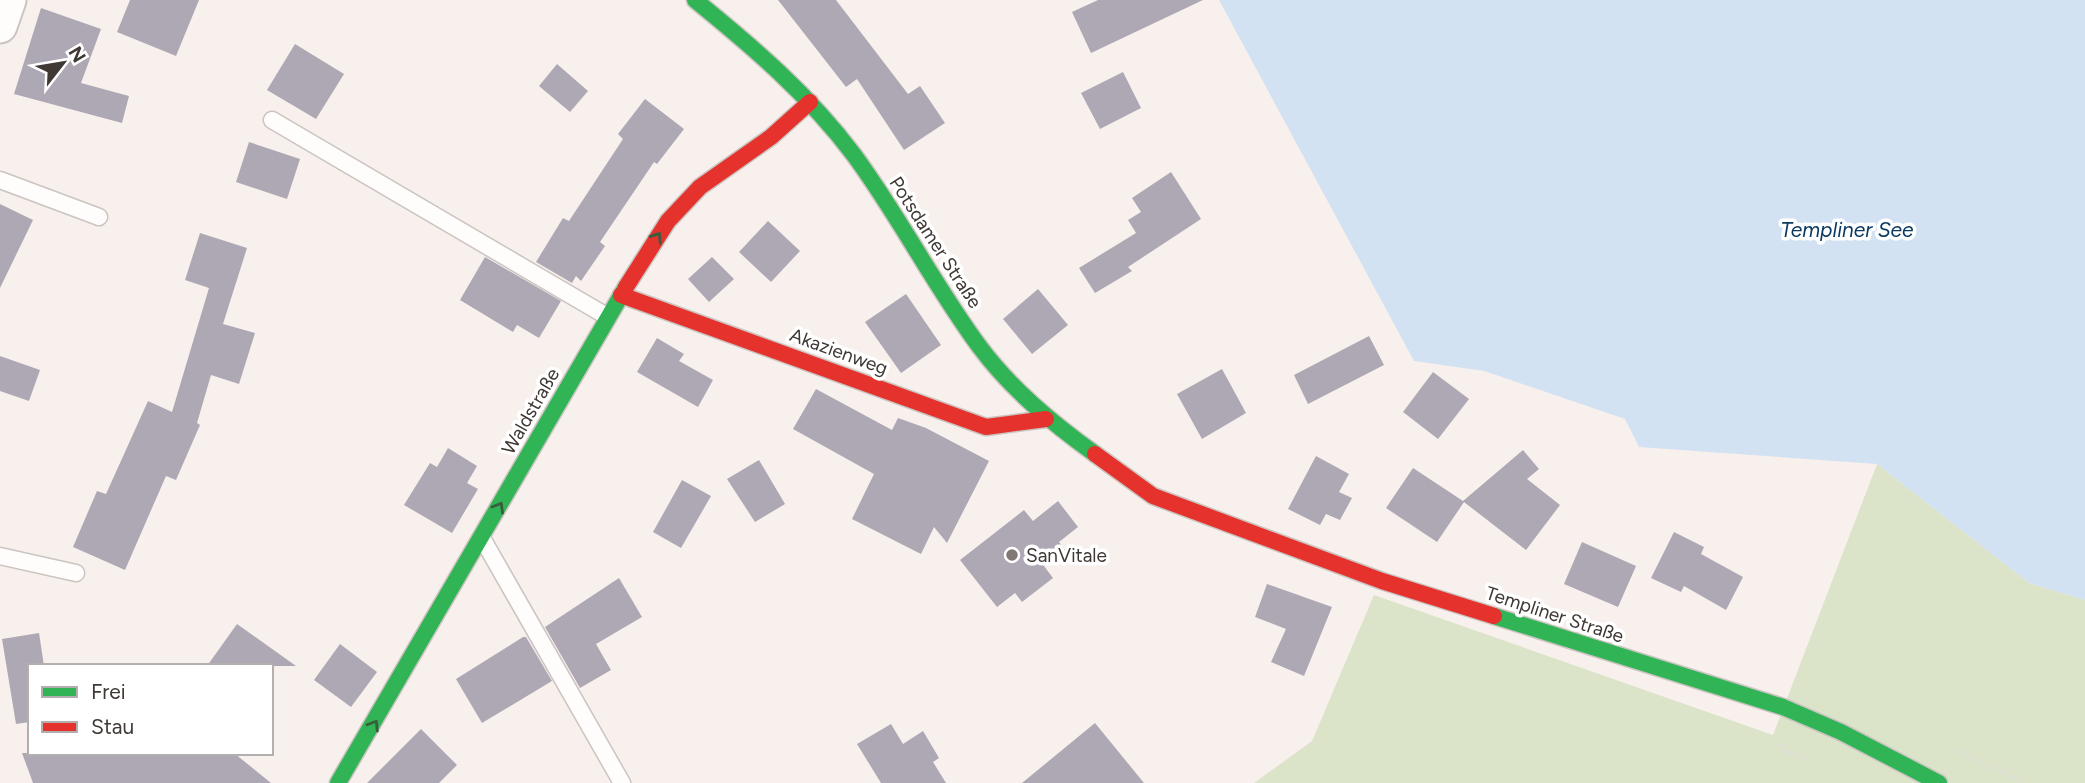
<svg xmlns="http://www.w3.org/2000/svg" width="2085" height="783" viewBox="0 0 2085 783" font-family="Figtree,sans-serif">
	<rect width="100%" height="100%" fill="#f8f0ec"/>
	<polygon fill="#dbe4c8" points="1877,464 2029,583 2085,600 2085,783 1254,783 1312,741 1374,595 1773,735"/>
	<polygon fill="#d3e2f3" points="1219,0 2085,0 2085,600 2029,583 1877,464 1639,447 1625,419 1484,371 1414,361"/>
	<g fill="#aea8b5">
		<polygon points="130,0 199,0 176,56 117,32"/>
		<polygon points="778,0 836,0 908,94 920,86 945,123 904,150 857,79 846,87"/>
		<polygon points="1098,0 1203,0 1091,53 1072,12"/>
		<polygon points="41,8 101,29 81,83 129,96 122,123 14,94"/>
		<polygon points="295,44 344,74 316,119 267,90"/>
		<polygon points="557,64 588,91 570,112 539,86"/>
		<polygon points="1123,72 1141,108 1100,129 1081,93"/>
		<polygon points="645,99 684,129 657,164 654,162 600,242 605,246 581,281 576,276 572,283 536,262 563,218 569,221 623,139 618,134"/>
		<polygon points="249,142 300,159 287,199 236,182"/>
		<polygon points="1171,172 1201,219 1128,267 1132,271 1095,293 1079,268 1136,233 1128,220 1141,212 1132,198"/>
		<polygon points="0,204 33,220 0,288"/>
		<polygon points="768,221 800,251 771,282 739,252"/>
		<polygon points="200,233 247,248 223,324 255,333 239,384 211,375 197,423 200,425 176,480 166,476 125,570 73,547 97,491 106,494 148,401 172,412 209,288 185,280"/>
		<polygon points="485,257 561,301 539,338 517,325 513,332 460,300"/>
		<polygon points="712,257 734,279 709,302 688,279"/>
		<polygon points="1038,289 1068,325 1032,354 1003,319"/>
		<polygon points="906,294 941,345 901,373 865,322"/>
		<polygon points="1369,336 1384,365 1308,404 1294,375"/>
		<polygon points="657,338 684,354 679,361 713,380 698,407 637,372"/>
		<polygon points="0,356 40,370 29,401 0,391"/>
		<polygon points="1222,369 1246,413 1202,439 1177,394"/>
		<polygon points="1433,372 1469,399 1438,439 1403,412"/>
		<polygon points="816,389 892,430 898,418 926,428 989,461 947,543 934,527 921,554 852,519 874,474 793,429"/>
		<polygon points="448,448 477,466 467,483 478,489 452,533 404,505 430,463 437,467"/>
		<polygon points="1523,450 1539,469 1527,479 1560,505 1526,550 1464,502 1437,542 1386,508 1413,468 1463,501"/>
		<polygon points="1316,456 1349,474 1339,492 1352,498 1340,520 1326,514 1320,525 1288,509"/>
		<polygon points="759,460 785,504 755,522 727,479"/>
		<polygon points="682,480 711,496 681,548 653,532"/>
		<polygon points="1058,501 1078,527 1059,542 1065,550 1044,566 1053,578 1022,602 1015,593 997,607 960,560 1024,510 1033,521"/>
		<polygon points="1674,532 1704,547 1701,554 1743,577 1726,610 1684,586 1681,592 1651,578"/>
		<polygon points="1582,542 1636,566 1618,607 1564,584"/>
		<polygon points="619,578 642,617 596,644 611,670 580,688 545,627"/>
		<polygon points="1267,584 1332,607 1304,676 1271,662 1286,629 1255,617"/>
		<polygon points="237,624 296,666 207,666"/>
		<polygon points="39,633 44,666 30,666 30,722 16,724 2,639"/>
		<polygon points="523,637 526,637 552,681 482,723 456,679"/>
		<polygon points="340,644 377,672 351,707 314,680"/>
		<polygon points="1095,723 1144,783 1022,783"/>
		<polygon points="891,724 903,744 923,731 939,758 933,762 946,783 881,783 857,744"/>
		<polygon points="421,729 457,765 439,783 367,783"/>
		<polygon points="22,753 234,753 271,783 33,783"/>
	</g>
	<g fill="none" stroke-linecap="round" stroke-linejoin="round">
		<g stroke="#cbc4c1" stroke-width="19">
			<g id="lane">
				<polyline points="272,120 608,317"/>
				<polyline points="0,180 99,217"/>
				<polyline points="482,538 622,783"/>
				<polyline points="0,556 76,573"/>
			</g>
		</g>
		<g stroke="#cbc4c1" stroke-width="37">
			<polyline id="street" points="0,26 9,0"/>
		</g>
		<g stroke="#cbc4c1" stroke-width="19">
			<g id="fast">
				<path d="M 695,0 C 753,47 809,95 854,155 C 899,216 934,285 979,346 C 1011,389 1052,423 1095,454"/>
				<polyline points="1494,616 1783,707 1841,732 1939,783"/>
				<polyline points="338,783 626,287"/>
			</g>
		</g>
		<g stroke="#cbc4c1" stroke-width="19">
			<g id="jam">
				<polyline points="626,287 668,221 700,187 771,137 810,102"/>
				<polyline points="621,295 986,427 1046,419"/>
				<polyline points="1095,454 1153,496 1382,581 1494,616"/>
			</g>
		</g>
		<g stroke="#e0dddc" stroke-width="4.5" stroke-dasharray="2 5" stroke-linecap="butt">
			<polyline points="1780,744 1784,750 1808,759"/>
			<polyline points="1957,750 2025,783"/>
		</g>
		<use href="#lane" stroke="#fefdfc" stroke-width="16"/>
		<use href="#street" stroke="#fefdfc" stroke-width="33"/>
		<use href="#fast" stroke="#30b455" stroke-width="16"/>
		<use href="#jam" stroke="#e5322d" stroke-width="16"/>
	</g>
	<defs><path id="oneway-chevron" d="M-2-3.5L2.5 0L-2 3.5" fill="none" stroke-width="1.6" stroke-linecap="round" stroke-linejoin="round" transform="scale(1.75)"/></defs>
	<g stroke="#3a5d3e">
		<use href="#oneway-chevron" transform="translate(657 237) rotate(-57)"/>
		<use href="#oneway-chevron" transform="translate(499 507) rotate(-60)"/>
		<use href="#oneway-chevron" transform="translate(374 725) rotate(-58)"/>
	</g>
	<circle fill="#807874" stroke="#fff" stroke-width="2.5" cx="1012" cy="555" r="7"/>
	<g text-anchor="middle" stroke-width="7" stroke-linejoin="round" paint-order="stroke">
		<g font-size="19" fill="#3f3834" stroke="#fff">
			<text transform="translate(936 242) rotate(57)" y="7">Potsdamer Straße</text>
			<text transform="translate(839 351) rotate(20)" y="7">Akazienweg</text>
			<text transform="translate(530 411) rotate(-60)" y="7">Waldstraße</text>
			<text transform="translate(1555 614) rotate(18)" y="7">Templiner Straße</text>
		</g>
		<g font-size="19" fill="#3f3834" stroke="#fff" text-anchor="start">
			<text x="1026" y="562">SanVitale</text>
		</g>
		<g font-size="21" font-style="italic" fill="#0b3a62" stroke="#fff">
			<text x="1847" y="237">Templiner See</text>
		</g>
	</g>
	<rect x="28" y="664" width="245" height="91" fill="#ffffff" stroke="#b2afae" stroke-width="2"/>
	<rect x="42" y="687" width="35" height="10" fill="#30b455" stroke="#b2afae" stroke-width="2"/>
	<text x="91" y="699" font-size="21" fill="#3f3834">Frei</text>
	<rect x="42" y="722" width="35" height="10" fill="#e5322d" stroke="#b2afae" stroke-width="2"/>
	<text x="91" y="734" font-size="21" fill="#3f3834">Stau</text>
	<g transform="translate(63 63) rotate(59)" stroke="#ffffff" stroke-width="5" paint-order="stroke">
	<path d="M0-5L12 26L0 18L-12 26Z" fill="#3f3834"/>
	<text y="-10" font-size="19" font-weight="bold" text-anchor="middle" fill="#3f3834">N</text>
	</g>
</svg>
